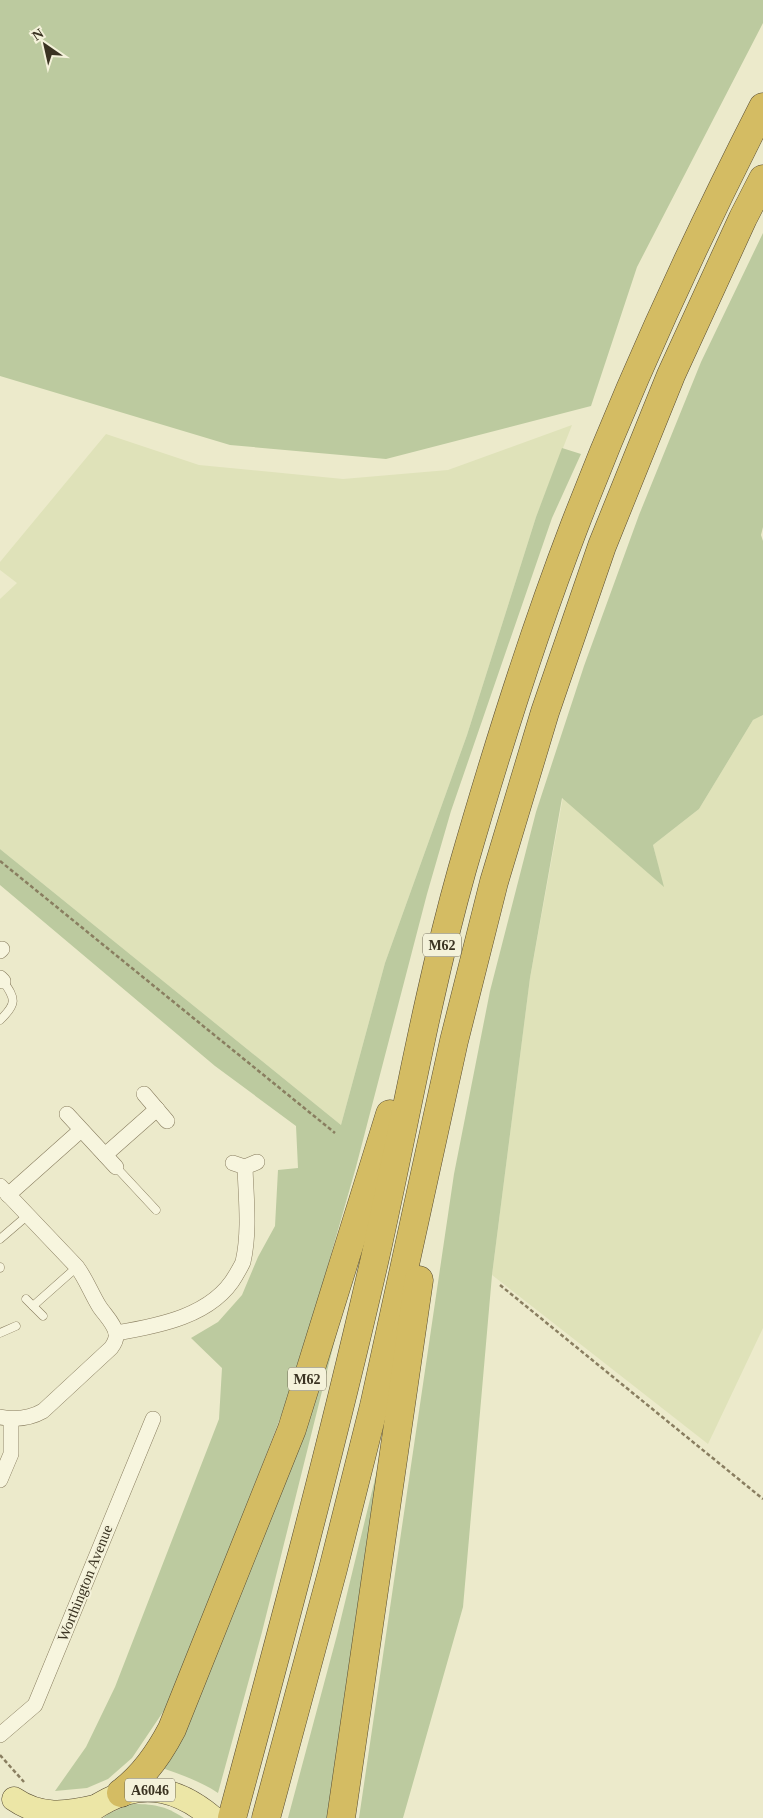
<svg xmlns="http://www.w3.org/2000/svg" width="763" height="1818" viewBox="0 0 763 1818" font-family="'Times New Roman',serif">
	<rect width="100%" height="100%" fill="#eceacb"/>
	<g fill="#dfe2b9">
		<polygon points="572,425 536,517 467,735 385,963 341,1125 0,849 0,599 17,583 0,570 0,562 106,434 199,465 343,479 448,470"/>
		<polygon points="763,715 763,1328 708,1444 492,1275 530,978 563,797 663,886 653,845 699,809 753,720"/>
	</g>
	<g fill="#bcca9f">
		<polygon points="0,0 763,0 763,23 637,267 591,406 386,459 230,445 0,376"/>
		<polygon points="763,233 763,527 761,535 763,541 763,715 753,720 699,809 653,845 664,887 562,798 530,978 492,1275 463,1607 403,1818 359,1818 454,1174 490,991 536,812 584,666 639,515 701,362"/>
		<polygon points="562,448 581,454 552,518 451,811 427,894 356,1167 296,1377 236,1533 165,1709 132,1758 108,1779 87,1788 55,1791 86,1747 115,1687 219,1419 222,1368 191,1338 218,1322 242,1295 258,1257 275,1226 278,1170 298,1168 296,1126 215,1066 0,885 0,849 341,1125 385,963 467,735 536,517"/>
		<path d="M 343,1307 L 262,1632 L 218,1793 C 199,1780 178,1774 157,1766 Z"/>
		<polygon points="393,1405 335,1818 288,1818 337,1635"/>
		<path d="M 130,1804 C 153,1804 164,1805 184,1818 L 103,1818 L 108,1814 Z"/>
	</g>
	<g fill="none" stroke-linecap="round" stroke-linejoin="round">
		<g stroke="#897e60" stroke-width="9">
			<g id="lane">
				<path d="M 0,1020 C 17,1004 16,999 3,981"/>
				<polyline points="116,1167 156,1210"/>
				<polyline points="0,1239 28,1215"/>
				<polyline points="0,1267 0,1268"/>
				<polyline points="26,1299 33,1306 77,1267"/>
				<polyline points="33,1306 43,1316"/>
				<polyline points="0,1333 16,1326"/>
			</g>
		</g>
		<g stroke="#897e60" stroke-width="16">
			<g id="street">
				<polyline points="0,951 2,949"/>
				<polyline points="0,978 3,981"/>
				<polyline points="144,1094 167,1121"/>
				<polyline points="67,1114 116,1167"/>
				<polyline points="105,1155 157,1109"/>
				<polyline points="233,1163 245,1167 257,1162"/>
				<path d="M 0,1186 L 77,1267 C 86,1279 91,1293 99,1306 C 104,1314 114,1323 116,1333 C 117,1339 114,1344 111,1348 L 43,1411 C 29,1419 16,1420 0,1417"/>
				<polyline points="8,1195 81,1130"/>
				<path d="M 116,1333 C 158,1326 213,1316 236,1275 C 238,1271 241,1267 243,1262 C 250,1231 246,1198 245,1167"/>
				<polyline points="0,1480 11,1454 11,1419"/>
				<polyline points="0,1735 35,1705 153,1419"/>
			</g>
		</g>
		<g stroke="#574c33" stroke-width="25">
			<g id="primary">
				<path d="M 14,1799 C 40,1817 66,1814 95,1807"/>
				<path d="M 83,1818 C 90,1810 98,1805 108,1800 C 147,1780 181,1791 213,1818"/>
			</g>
		</g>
		<g stroke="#574c33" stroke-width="29">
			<g id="highway">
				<path d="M 121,1793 C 144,1776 159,1754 172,1729 L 292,1429 L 390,1114"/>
				<path d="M 232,1818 C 282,1632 332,1446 375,1258 C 404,1129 426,998 462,870 C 495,755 531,639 574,527 C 629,384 693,244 763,107"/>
				<polyline points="266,1818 333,1569 374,1406 454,1041 494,882 545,712 602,546 671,375 743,218 763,179"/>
				<polyline points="341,1818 419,1280"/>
			</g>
		</g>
		<g stroke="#897e60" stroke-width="2.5" stroke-dasharray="4 2.5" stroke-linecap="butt">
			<polyline points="0,861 335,1133"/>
			<polyline points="500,1285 763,1499"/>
			<polyline points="0,1755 24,1782"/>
		</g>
		<use href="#lane" stroke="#f7f5de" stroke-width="8"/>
		<use href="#street" stroke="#f7f5de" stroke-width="15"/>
		<use href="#primary" stroke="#ece6a6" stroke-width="24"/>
		<use href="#highway" stroke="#d4bc63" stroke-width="28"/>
	</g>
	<g text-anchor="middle" stroke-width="4" stroke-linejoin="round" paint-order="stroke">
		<g fill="#f4f2da" stroke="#726c59" stroke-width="1">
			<rect x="423" y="933.5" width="38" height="23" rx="4"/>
			<rect x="288" y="1367.5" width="38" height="23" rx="4"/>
			<rect x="125" y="1778.5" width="50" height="23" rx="4"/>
		</g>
		<g font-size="14" font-weight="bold" fill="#3a3322">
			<text x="442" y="950">M62</text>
			<text x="307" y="1384">M62</text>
			<text x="150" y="1795">A6046</text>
		</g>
		<g font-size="15" fill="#3a3322" stroke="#f4f2da">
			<text transform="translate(85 1583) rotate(-68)" y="5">Worthington Avenue</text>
		</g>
	</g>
	<g transform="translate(45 45) rotate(326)" stroke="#f4f2da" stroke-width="4" paint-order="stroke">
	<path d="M0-4L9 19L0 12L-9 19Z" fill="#3a3322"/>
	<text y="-8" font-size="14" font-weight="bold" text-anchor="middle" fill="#3a3322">N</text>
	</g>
</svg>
